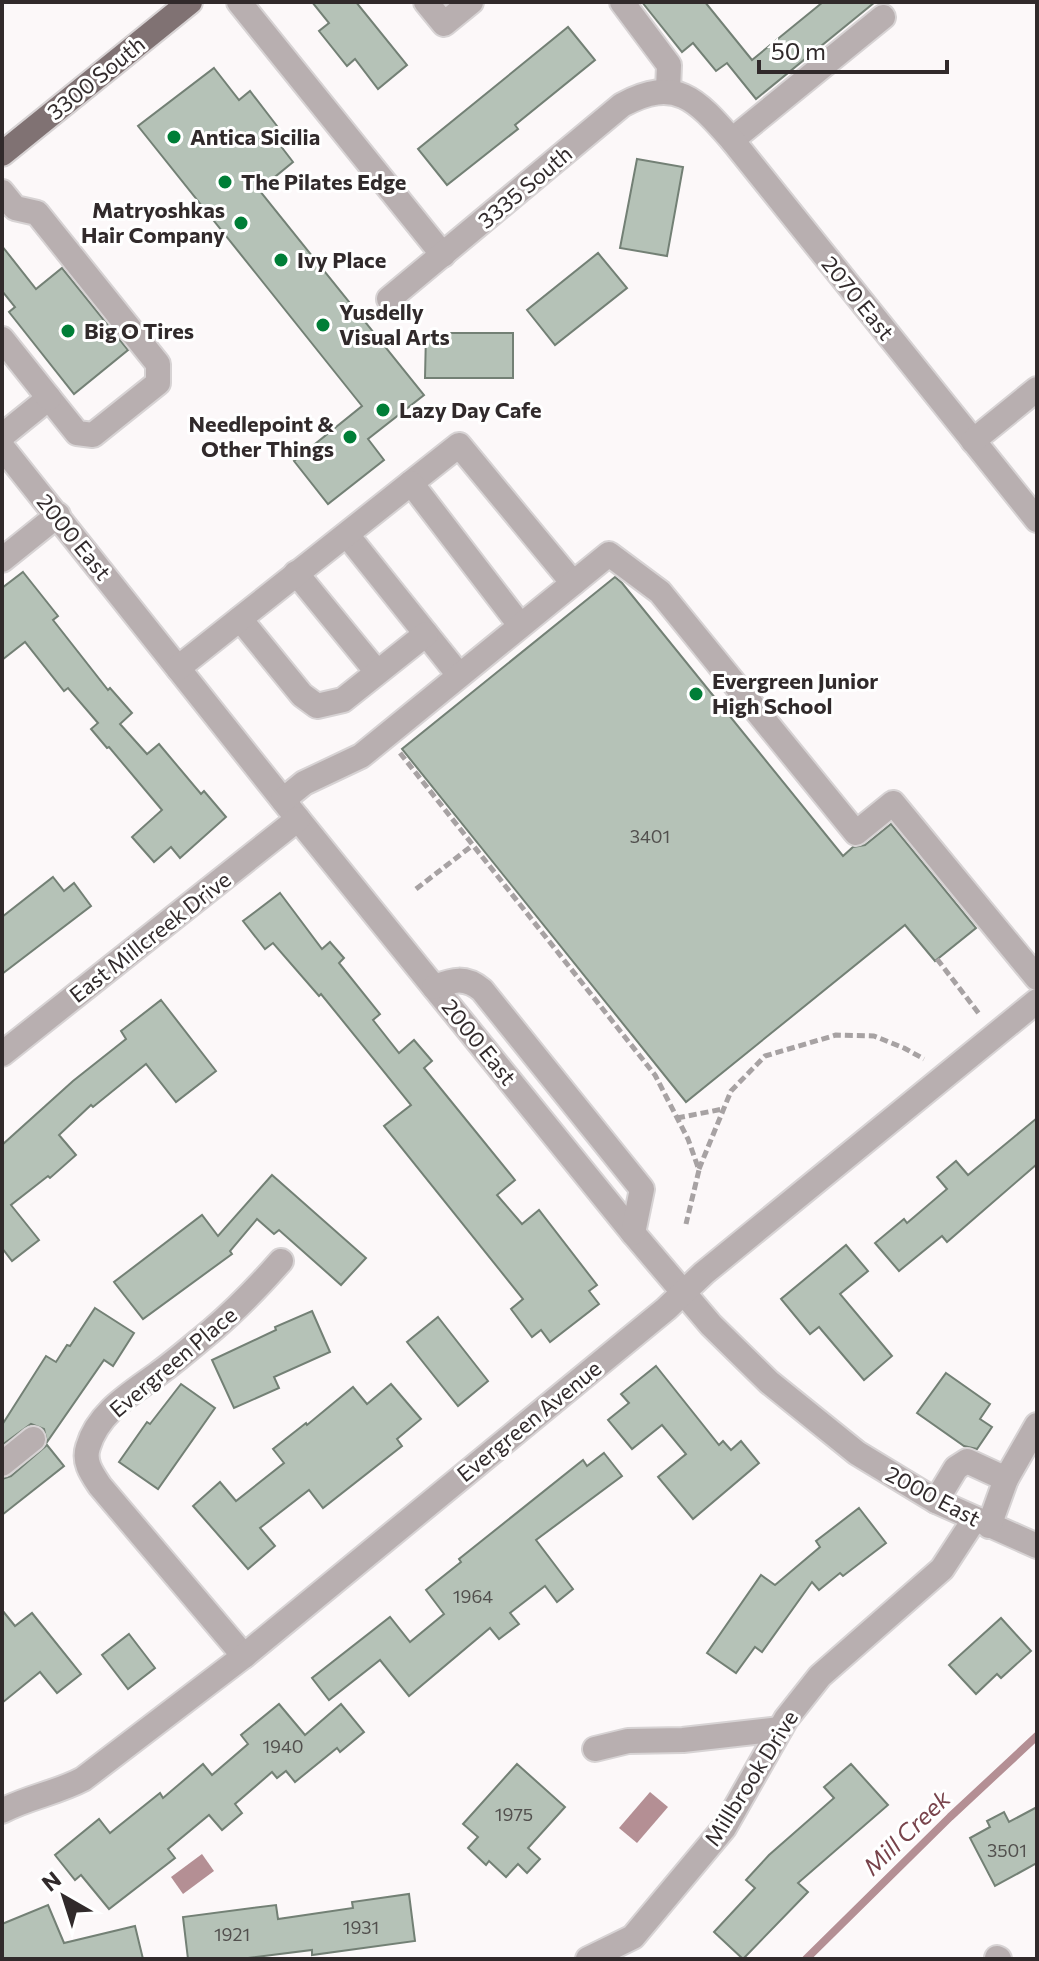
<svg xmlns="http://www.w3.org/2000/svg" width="1039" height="1961" viewBox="0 0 1039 1961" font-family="Commissioner,sans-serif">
	<rect width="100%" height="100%" fill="#fcf8f9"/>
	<g fill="#b48f94">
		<polygon points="650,1792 668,1807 637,1843 619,1828"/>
		<polygon points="202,1854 214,1871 183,1894 171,1877"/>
	</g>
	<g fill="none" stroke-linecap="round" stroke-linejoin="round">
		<polyline stroke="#b48f94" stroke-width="8" points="806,1959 950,1817 1037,1736"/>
	</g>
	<g fill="#b5c2b7" stroke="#738075" stroke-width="2">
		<polygon points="312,2 356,2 407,65 378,89 355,59 347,66 319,31 329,23"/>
		<polygon points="642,2 705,2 752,60 823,2 875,2 756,99 727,63 716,71 693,43 682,52"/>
		<polygon points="568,27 595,60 515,125 518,129 447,185 418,149"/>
		<polygon points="214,68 239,100 250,91 277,126 270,132 293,162 259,190 424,395 368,439 384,460 328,504 294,461 362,406 138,126"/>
		<polygon points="637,159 683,167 667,256 620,248"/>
		<polygon points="2,246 36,289 62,268 128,350 74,394 9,312 15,307 2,291"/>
		<polygon points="598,253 627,288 555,345 527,310"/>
		<polygon points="426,333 513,333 513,378 425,378"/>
		<polygon points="23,572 58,616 53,620 108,690 110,688 132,713 120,724 147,754 159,744 201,794 204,791 226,817 180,858 171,847 154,862 132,837 162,810 109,747 107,748 91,729 98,723 68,688 64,691 25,642 2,660 2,588"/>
		<polygon points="615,577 622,583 843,856 853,847 865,845 891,824 976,928 935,961 905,925 686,1102 402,749"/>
		<polygon points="53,877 64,891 74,883 91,906 2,974 2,917"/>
		<polygon points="280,893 322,949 330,942 344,958 339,963 380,1014 373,1020 399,1053 414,1040 432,1061 424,1068 515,1180 497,1195 522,1224 539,1210 597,1285 589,1291 599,1304 550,1342 541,1330 532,1337 511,1309 523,1299 384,1126 411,1105 321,994 319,996 273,943 265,949 243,921"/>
		<polygon points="161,1000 216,1071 176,1102 146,1064 93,1107 91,1105 59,1135 76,1155 50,1178 48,1176 11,1205 39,1240 12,1261 2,1248 2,1145 73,1081 126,1039 121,1031"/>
		<polygon points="1037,1118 1037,1164 947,1242 942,1236 899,1271 875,1243 904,1219 907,1223 947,1189 937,1177 956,1161 968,1175"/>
		<polygon points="272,1175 366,1258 341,1285 279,1230 274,1234 257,1219 230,1251 232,1254 143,1319 114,1282 202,1215 218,1236"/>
		<polygon points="846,1245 868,1271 840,1294 892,1356 864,1380 819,1327 810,1334 781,1299"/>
		<polygon points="95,1308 134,1333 113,1366 104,1360 47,1442 44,1429 31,1424 2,1445 2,1425 46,1356 56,1362 67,1345 70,1346"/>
		<polygon points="312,1311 330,1352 274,1377 279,1388 234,1408 212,1360 276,1330 275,1327"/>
		<polygon points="438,1317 488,1381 458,1406 407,1342"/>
		<polygon points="656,1366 719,1445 723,1441 731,1450 741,1441 759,1463 693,1519 658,1477 686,1454 662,1425 632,1449 608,1420 629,1403 621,1394"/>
		<polygon points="946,1373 990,1404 980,1419 992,1427 977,1449 964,1446 917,1413"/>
		<polygon points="181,1384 215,1408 158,1489 119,1462 147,1422 150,1424"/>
		<polygon points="391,1384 421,1419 397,1439 402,1446 323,1508 309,1490 260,1528 275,1546 248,1569 193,1506 220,1482 236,1501 284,1463 273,1449 306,1423 307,1425 353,1387 367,1404"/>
		<polygon points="47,1445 64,1466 2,1515 2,1479 11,1476"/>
		<polygon points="604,1453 622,1476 536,1540 573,1589 557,1602 545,1586 510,1613 519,1624 499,1639 490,1628 409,1696 380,1660 329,1700 312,1678 390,1617 410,1642 444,1614 426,1590 461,1562 459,1559 583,1460 587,1466"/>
		<polygon points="859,1508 886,1543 843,1576 840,1573 819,1590 812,1582 762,1652 755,1647 736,1673 707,1653 761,1575 775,1585 820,1547 816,1541"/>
		<polygon points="2,1610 15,1626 32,1613 81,1674 57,1693 40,1672 2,1703"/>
		<polygon points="1001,1618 1031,1651 1001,1678 997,1674 976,1694 949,1665"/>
		<polygon points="129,1634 155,1668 128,1689 102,1655"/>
		<polygon points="279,1704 305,1735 341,1704 364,1732 340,1752 337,1748 295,1782 286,1771 277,1778 272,1772 235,1804 242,1813 222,1830 209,1815 168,1849 175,1858 109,1909 81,1875 75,1880 55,1855 99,1819 110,1833 160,1793 163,1798 203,1764 212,1775 248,1744 241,1735"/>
		<polygon points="517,1764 565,1807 528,1848 540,1859 527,1873 518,1864 506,1877 489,1861 486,1865 468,1848 478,1837 463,1824"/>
		<polygon points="851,1764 888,1805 798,1883 808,1892 743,1959 714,1932 755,1888 746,1880 769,1855 834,1798 824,1787"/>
		<polygon points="1037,1807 1037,1863 995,1886 970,1838 990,1827 987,1821 1004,1812 1009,1822"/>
		<polygon points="409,1894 415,1941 312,1955 312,1950 240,1959 188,1959 183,1917 276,1905 278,1919 353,1908 352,1902"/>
		<polygon points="48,1905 64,1943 135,1926 143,1959 2,1959 2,1924"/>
	</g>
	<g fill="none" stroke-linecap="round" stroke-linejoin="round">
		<g stroke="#d7d3d4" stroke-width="28">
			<g id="minor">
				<polyline points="239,2 443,255"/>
				<polyline points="426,2 444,24 471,2"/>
				<polyline points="622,2 669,65 668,90"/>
				<polyline points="732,140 883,17"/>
				<polyline points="2,192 15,208 37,213 158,364 158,383 93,435 77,433 49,398 2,436"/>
				<path d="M 389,299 L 622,105 C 676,76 696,99 732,140 L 1037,520"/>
				<polyline points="2,339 49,398"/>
				<polyline points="973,441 1037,389"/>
				<polyline points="2,447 298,819 633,1233 711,1325 769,1382 857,1453 936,1501 1037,1546"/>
				<polyline points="411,483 459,445 573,583"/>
				<polyline points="347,535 459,675"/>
				<polyline points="2,560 58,515"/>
				<polyline points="296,573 377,672"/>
				<polyline points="240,619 302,695 317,706 343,700 426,634"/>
				<polyline points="178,668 411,483 520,625"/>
				<polyline points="283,800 304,783 361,756 609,554 660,592 856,833 893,803 1037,978"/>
				<path d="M 434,987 C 453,980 465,976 482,990 L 642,1189 L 633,1233"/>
				<polyline points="2,1054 298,819"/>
				<polyline points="2,1464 33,1439"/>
				<polyline points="1006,1479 1037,1425"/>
				<polyline points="936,1501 956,1468 967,1461 1006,1479 989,1526"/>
				<path d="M 244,1656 L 100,1486 C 92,1474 83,1462 88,1447 C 98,1412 132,1393 159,1373 C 177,1360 194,1345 211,1331 C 237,1309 259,1286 281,1261"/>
				<polyline points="595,1749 628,1741 683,1740 780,1729"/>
				<path d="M 2,1811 C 28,1797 57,1793 83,1779 L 244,1656 L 666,1309 L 704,1273 L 1037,1001"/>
				<polyline points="997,1958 999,1959"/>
				<polyline points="588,1959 633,1937 724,1828 786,1719 820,1676 942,1569 974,1520"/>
			</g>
		</g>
		<g stroke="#d7d3d4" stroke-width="28">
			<polyline id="major" points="2,154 190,2"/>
		</g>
		<g stroke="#a7a2a3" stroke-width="5" stroke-dasharray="8 4" stroke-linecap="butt">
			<polyline points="400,753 655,1075 688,1139 699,1170 686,1224"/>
			<polyline points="416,889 473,845"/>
			<polyline points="937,959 980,1015"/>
			<polyline points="677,1118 723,1109"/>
			<polyline points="699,1169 731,1091 765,1056 836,1035 874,1036 904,1048 924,1059"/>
		</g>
		<use href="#minor" stroke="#b8afb0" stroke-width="24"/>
		<use href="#major" stroke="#807273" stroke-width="24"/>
	</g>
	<g fill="#007e37" stroke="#fff" stroke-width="3">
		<circle cx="174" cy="137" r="8"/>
		<circle cx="225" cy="182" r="8"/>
		<circle cx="241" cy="223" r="8"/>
		<circle cx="281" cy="260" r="8"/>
		<circle cx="323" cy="325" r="8"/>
		<circle cx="68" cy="331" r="8"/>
		<circle cx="383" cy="410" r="8"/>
		<circle cx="350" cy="437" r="8"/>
		<circle cx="696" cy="694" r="8"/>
	</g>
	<g text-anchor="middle" stroke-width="6" stroke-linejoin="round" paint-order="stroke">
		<g font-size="18" fill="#52504e">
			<text x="650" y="843">3401</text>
			<text x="473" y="1603">1964</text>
			<text x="283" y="1753">1940</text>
			<text x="514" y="1821">1975</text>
			<text x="1007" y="1857">3501</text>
			<text x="361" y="1934">1931</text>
			<text x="232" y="1941">1921</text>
		</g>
		<g font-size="22" fill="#312a2b" stroke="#fff">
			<text transform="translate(96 78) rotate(-39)" y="8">3300 South</text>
			<text transform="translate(525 187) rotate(-40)" y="8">3335 South</text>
			<text transform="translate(858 298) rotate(51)" y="8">2070 East</text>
			<text transform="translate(74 537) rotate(51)" y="8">2000 East</text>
			<text transform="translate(150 937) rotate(-38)" y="8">East Millcreek Drive</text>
			<text transform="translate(479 1042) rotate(51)" y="8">2000 East</text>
			<text transform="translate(173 1362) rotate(-40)" y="8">Evergreen Place</text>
			<text transform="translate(529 1421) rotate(-39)" y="8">Evergreen Avenue</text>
			<text transform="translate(933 1496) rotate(28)" y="8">2000 East</text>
			<text transform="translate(751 1778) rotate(-58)" y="8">Millbrook Drive</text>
		</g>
		<g font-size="22" font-weight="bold" fill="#312a2b" stroke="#fff" text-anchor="start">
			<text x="190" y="145">Antica Sicilia</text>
			<text x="241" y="190">The Pilates Edge</text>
			<text x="225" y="218" text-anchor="end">Matryoshkas<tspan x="225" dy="25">Hair Company</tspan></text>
			<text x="297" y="268">Ivy Place</text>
			<text x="339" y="320">Yusdelly<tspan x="339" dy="25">Visual Arts</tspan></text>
			<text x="84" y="339">Big O Tires</text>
			<text x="399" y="418">Lazy Day Cafe</text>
			<text x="334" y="432" text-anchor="end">Needlepoint &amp;<tspan x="334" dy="25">Other Things</tspan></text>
			<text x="712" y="689">Evergreen Junior<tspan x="712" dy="25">High School</tspan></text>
		</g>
		<g font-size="24" font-style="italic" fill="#78434b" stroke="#fff">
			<text transform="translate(907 1833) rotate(-44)" y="8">Mill Creek</text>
		</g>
	</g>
	<rect width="1039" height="1961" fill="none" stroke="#312a2b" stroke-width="8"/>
	<g transform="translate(64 1897) rotate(321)" stroke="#ffffff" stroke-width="6" paint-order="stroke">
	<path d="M0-6L14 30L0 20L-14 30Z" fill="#312a2b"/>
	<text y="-12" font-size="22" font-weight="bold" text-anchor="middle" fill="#312a2b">N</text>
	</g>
	<path d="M759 60v12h188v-12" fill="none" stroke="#312a2b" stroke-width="4"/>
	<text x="771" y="60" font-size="24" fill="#312a2b" stroke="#ffffff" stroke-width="6" paint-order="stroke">50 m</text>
</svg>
